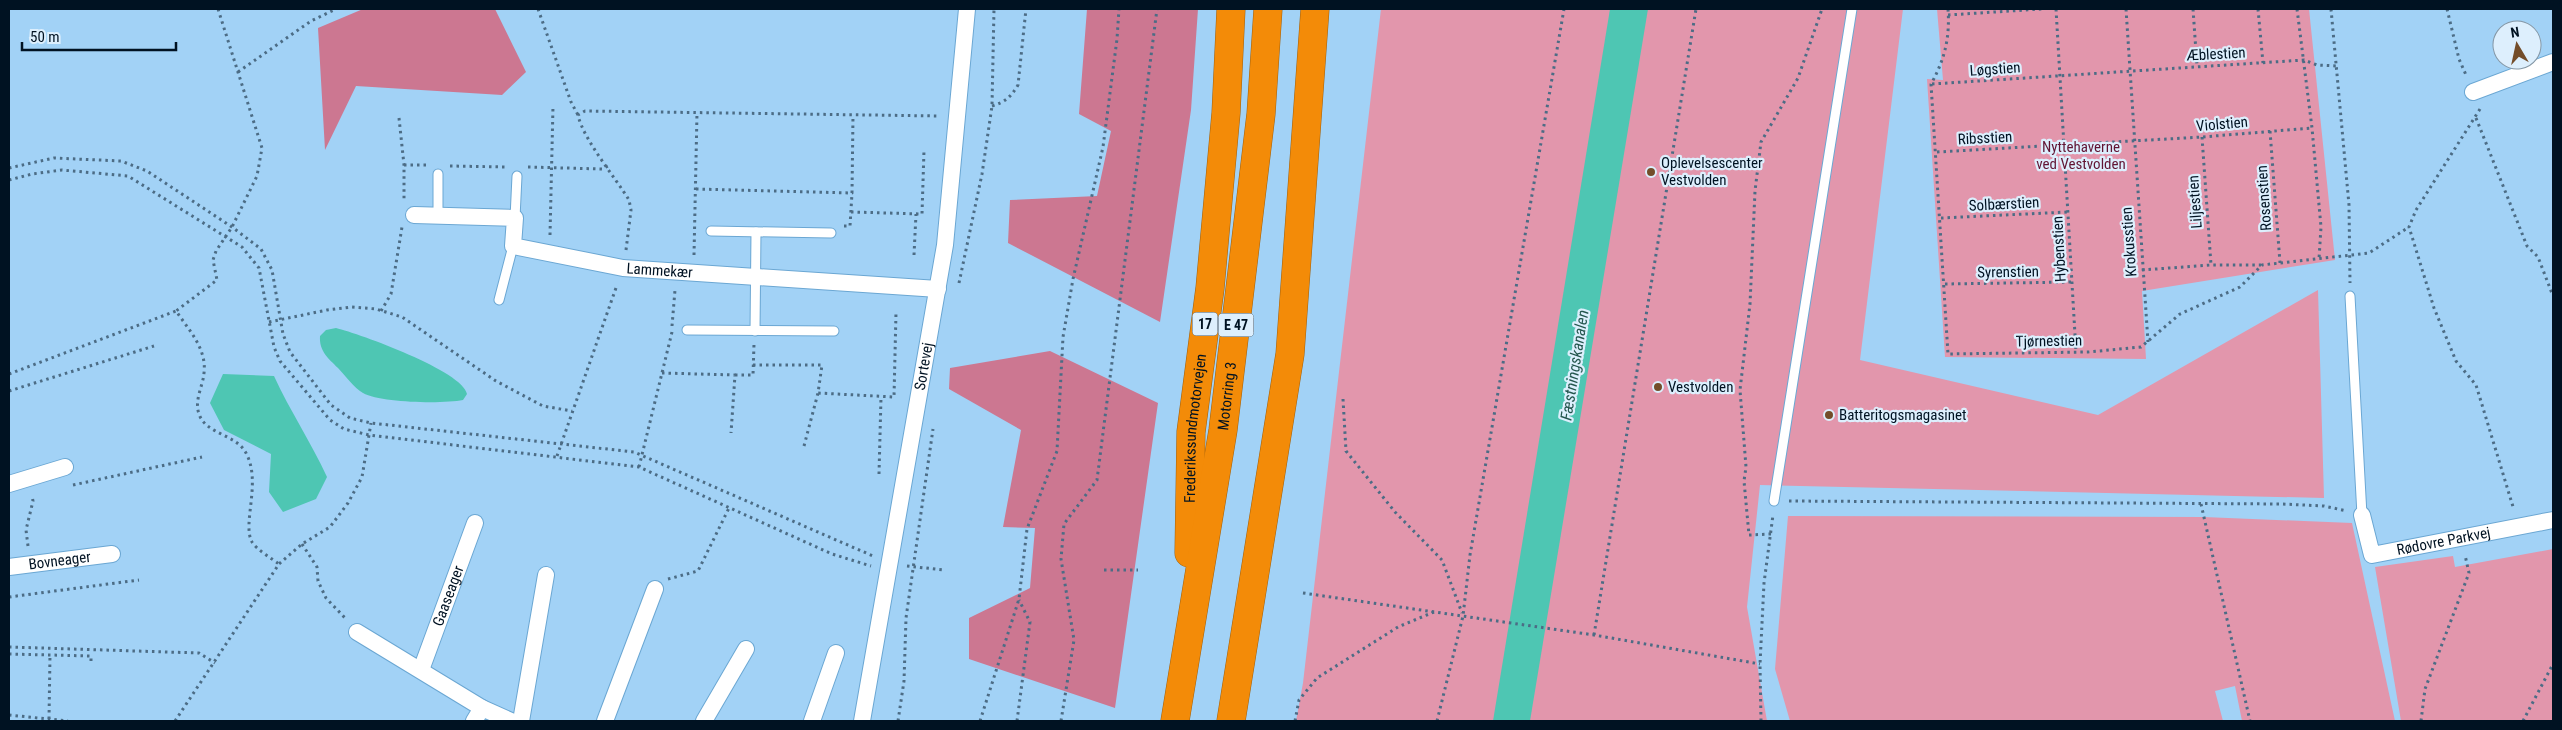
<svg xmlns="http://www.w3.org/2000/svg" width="2562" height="730" viewBox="0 0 2562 730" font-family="'Roboto Condensed',sans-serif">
	<rect width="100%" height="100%" fill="#a2d2f6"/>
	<g fill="#e296ac">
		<polygon points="1381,9 1903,9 1860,360 2098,415 2318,290 2324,498 1760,485 1747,607 1767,721 1296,721 1303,683"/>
		<polygon points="1937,9 2309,9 2335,260 2142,291 2146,359 1945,357 1927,79 1943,80"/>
		<polygon points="1788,516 2204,517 2352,523 2395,721 2242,721 2235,686 2215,691 2223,721 1790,721 1775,669"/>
		<polygon points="2553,549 2553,721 2401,721 2375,567 2453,556 2455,567"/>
	</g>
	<g fill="#cc7791">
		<polygon points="363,9 495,9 526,72 502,95 356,86 325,150 318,28"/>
		<polygon points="1087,9 1198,9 1191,110 1160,322 1008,243 1010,200 1097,196 1111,131 1079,114"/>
		<polygon points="1050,351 1158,403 1115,708 969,659 969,618 1030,588 1035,528 1003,527 1021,430 949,389 950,368"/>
	</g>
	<g fill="#4ec6b3">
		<polygon points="1610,9 1648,9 1530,721 1493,721"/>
		<path d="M 336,328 C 360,334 463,371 467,394 L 463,400 C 443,404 381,403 363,393 C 354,388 345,375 338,368 C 328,358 319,351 320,336 L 326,330 Z"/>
		<path d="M 223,374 L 274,376 C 290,411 311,442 327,477 L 316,499 L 283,512 L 269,492 L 271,454 L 224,430 L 210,403 Z"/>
	</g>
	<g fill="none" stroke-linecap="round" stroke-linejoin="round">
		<g stroke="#6ba7d3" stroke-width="11">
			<g id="service">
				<polyline points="438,216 438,174"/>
				<polyline points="515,218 517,176"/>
				<polyline points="711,231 831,233"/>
				<polyline points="2350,296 2362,515"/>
				<polyline points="499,300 513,246"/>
				<polyline points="687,330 834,331"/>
				<polyline points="755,331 756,232"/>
				<polyline points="1774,501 1852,9"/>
			</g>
		</g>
		<g stroke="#6ba7d3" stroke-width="18">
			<g id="minor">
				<polyline points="2473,92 2553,62"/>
				<path id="s1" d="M 414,215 L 515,218 L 513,246 L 623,268 L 938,289"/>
				<polyline points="9,484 65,467"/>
				<path id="s2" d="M 2362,515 L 2372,555 L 2553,520"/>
				<path id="s3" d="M 9,567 L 112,554"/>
				<polyline points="357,632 482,708 474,721"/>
				<path id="s4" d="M 421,670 L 475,523"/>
				<polyline points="482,708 511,721"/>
				<polyline points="521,721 546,575"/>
				<polyline points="605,721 655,589"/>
				<polyline points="704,721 746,649"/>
				<polyline points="812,721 836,653"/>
				<path id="s5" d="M 862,721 L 945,245 L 967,9"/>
			</g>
		</g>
		<g stroke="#9e6111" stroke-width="29">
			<g id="motorway">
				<path id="s6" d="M 1189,553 L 1191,432 L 1210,288 L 1226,113 L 1231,9"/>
				<path id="s7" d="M 1175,721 L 1223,430 L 1261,114 L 1268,9"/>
				<polyline points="1231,721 1290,354 1315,9"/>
			</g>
		</g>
		<g stroke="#4c6c85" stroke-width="3" stroke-dasharray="2.5 4" stroke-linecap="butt">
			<path d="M 218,9 L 262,148 L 257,176 L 232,227 L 216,251 L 213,260 L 217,280 L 176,311 C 189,330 207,349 204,373 C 203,386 194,400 199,414 C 206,435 238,434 247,455 C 261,484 242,524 252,542 C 257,550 271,558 279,564"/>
			<polyline points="538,9 571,102 578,115"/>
			<path d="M 1948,9 C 1950,37 1945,59 1931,84 L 1948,354 L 2088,352 L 2141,347 L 2180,314 L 2240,287 L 2262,265 L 2369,253 L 2409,227"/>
			<polyline points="2056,9 2076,352"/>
			<polyline points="2126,9 2148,342"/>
			<polyline points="2193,9 2197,66"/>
			<polyline points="2258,9 2263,63"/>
			<polyline points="2297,9 2312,128 2321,227 2319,259"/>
			<polyline points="2331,9 2349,205 2350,283"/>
			<polyline points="2447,9 2459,59 2466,75"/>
			<polyline points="1948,15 2042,9"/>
			<polyline points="238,72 311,21 336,9"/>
			<polyline points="1932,84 2304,60 2317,65 2337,66"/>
			<path d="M 992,106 C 1005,102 1011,97 1018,85 L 1026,9"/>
			<polyline points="2480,109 2416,210 2409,227 2434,308 2456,361 2476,385 2514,510"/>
			<polyline points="399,118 404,165 404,201"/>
			<polyline points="2476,118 2527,246 2538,257 2553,296"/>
			<polyline points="2270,131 2280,263"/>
			<polyline points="2202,137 2211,265"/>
			<polyline points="1937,152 2202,137 2312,128"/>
			<polyline points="404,165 426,165"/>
			<polyline points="450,166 506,167"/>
			<polyline points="528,167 602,169 608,166"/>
			<polyline points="9,168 54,158 121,161 147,171 232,227 261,249 272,270 283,334 290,352 331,405 350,418 371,423 634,452 873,556"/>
			<polyline points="9,180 32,174 62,170 128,176 242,247 259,268 274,347 280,361 330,420 344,429 369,435 639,467 832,554 871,566"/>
			<polyline points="696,189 852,193 853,115"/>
			<polyline points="851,212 922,214 924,150"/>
			<polyline points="1941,218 2068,212"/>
			<polyline points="844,226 850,226 852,193"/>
			<polyline points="550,235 553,106"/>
			<path d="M 626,250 L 631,210 L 629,200 C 615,177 583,139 578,115 L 585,111 L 940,116"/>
			<polyline points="694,255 697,113"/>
			<polyline points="914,255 916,214"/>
			<polyline points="2142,270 2211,265 2261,265"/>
			<polyline points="959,283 982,174 992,106 994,9"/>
			<polyline points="1945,284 2072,282"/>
			<polyline points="381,311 391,294 402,227"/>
			<polyline points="269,322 327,310 352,307 376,309 402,317 496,381 543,406 572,411"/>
			<polyline points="672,326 675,290"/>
			<polyline points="753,365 822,365 818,393 894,397 896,312"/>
			<polyline points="662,373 735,375 731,433"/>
			<polyline points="9,374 176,311"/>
			<polyline points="735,375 753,375 754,344"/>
			<polyline points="9,391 154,346"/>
			<polyline points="1343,399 1346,451 1395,512 1442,560 1462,613"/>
			<polyline points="804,446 818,393"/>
			<polyline points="557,456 617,285"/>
			<polyline points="639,467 672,332"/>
			<polyline points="879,474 881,397"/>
			<polyline points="73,485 202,457"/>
			<polyline points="1789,501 2282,504 2324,506 2347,511"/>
			<polyline points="2201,504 2250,721"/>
			<polyline points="1771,534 1749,535 1744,481 1746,467 1740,390 1750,304 1755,191 1761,142 1798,78 1822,9"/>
			<polyline points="302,544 317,567 318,581 326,598 346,619"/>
			<polyline points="28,546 26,530 33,501 32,496"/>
			<polyline points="907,566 944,570"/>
			<polyline points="1104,570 1138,570"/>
			<polyline points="668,579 698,571 729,508"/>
			<polyline points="1303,593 1594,635 1760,664"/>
			<polyline points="9,597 139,580"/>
			<polyline points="1594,635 1696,9"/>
			<polyline points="9,647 199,653 215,663"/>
			<polyline points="9,654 91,656 91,664"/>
			<polyline points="9,715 68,721"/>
			<polyline points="49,719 50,655"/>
			<polyline points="175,721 279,564 302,544 330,527 348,503 362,477 371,423"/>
			<polyline points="898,721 904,681 906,618 933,429"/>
			<polyline points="980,721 1019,599 1027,529 1057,451 1063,337 1073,279 1103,147 1117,39 1119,9"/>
			<polyline points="1017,721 1030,622 1019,600"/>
			<polyline points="1061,721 1074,640 1061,559 1064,524 1097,480 1157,9"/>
			<polyline points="1295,721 1299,700 1317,678 1398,627 1434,612"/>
			<polyline points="1437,721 1463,616 1470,555 1564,9"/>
			<polyline points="1761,721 1760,664 1764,583 1773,515"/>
			<polyline points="2421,721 2425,689 2469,573 2465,555"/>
			<polyline points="2523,721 2553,664"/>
		</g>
		<use href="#service" stroke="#fff" stroke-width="9"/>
		<use href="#minor" stroke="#fff" stroke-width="16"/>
		<use href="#motorway" stroke="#f38b08" stroke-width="28"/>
	</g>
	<g fill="#734d2a" stroke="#ddeffd" stroke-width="2">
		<circle cx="1651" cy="172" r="5"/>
		<circle cx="1658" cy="387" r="5"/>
		<circle cx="1829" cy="415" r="5"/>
	</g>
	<g text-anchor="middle" stroke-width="4.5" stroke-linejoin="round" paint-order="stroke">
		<g fill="#ddeffd" stroke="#425464" stroke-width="1">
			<rect x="1192.5" y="312.5" width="25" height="23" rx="4"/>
			<rect x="1218.5" y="313.5" width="35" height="23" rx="4"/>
		</g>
		<g font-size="14" font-weight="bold" fill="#001222">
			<text x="1205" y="329">17</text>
			<text x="1236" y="330">E 47</text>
		</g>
		<g font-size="15" fill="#001222" stroke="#ddeffd">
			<text transform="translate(2216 54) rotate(-3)" y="5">Æblestien</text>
			<text transform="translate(1995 69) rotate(-4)" y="5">Løgstien</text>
			<text transform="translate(2222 124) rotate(-5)" y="5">Violstien</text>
			<text transform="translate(1985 138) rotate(-3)" y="5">Ribsstien</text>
			<text transform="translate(2264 198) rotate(-94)" y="5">Rosenstien</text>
			<text transform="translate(2195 202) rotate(-94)" y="5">Liljestien</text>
			<text transform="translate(2004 204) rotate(-3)" y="5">Solbærstien</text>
			<text transform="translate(2129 242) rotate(-94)" y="5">Krokusstien</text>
			<text transform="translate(2059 249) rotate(-93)" y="5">Hybenstien</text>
			<text dy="5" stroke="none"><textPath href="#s1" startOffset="278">Lammekær</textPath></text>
			<text transform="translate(2008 272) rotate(-1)" y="5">Syrenstien</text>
			<text transform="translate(2049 341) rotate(-1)" y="5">Tjørnestien</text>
			<text dy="5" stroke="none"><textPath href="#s5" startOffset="360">Sortevej</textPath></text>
			<text dy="5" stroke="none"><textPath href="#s7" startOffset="329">Motorring 3</textPath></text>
			<text dy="5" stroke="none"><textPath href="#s6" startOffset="125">Frederikssundmotorvejen</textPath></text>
			<text dy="5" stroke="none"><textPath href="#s2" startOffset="114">Rødovre Parkvej</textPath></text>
			<text dy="5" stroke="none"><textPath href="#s3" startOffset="51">Bovneager</textPath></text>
			<text dy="5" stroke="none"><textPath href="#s4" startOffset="79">Gaaseager</textPath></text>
		</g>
		<g font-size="15" fill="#611433" stroke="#ddeffd">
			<text x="2081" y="152">Nyttehaverne<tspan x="2081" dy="17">ved Vestvolden</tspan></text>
		</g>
		<g font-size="15" fill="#001222" stroke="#ddeffd" text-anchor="start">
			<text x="1661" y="168">Oplevelsescenter<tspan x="1661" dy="17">Vestvolden</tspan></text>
			<text x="1668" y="392">Vestvolden</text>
			<text x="1839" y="420">Batteritogsmagasinet</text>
		</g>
		<g font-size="16" font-style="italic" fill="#24564e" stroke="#ddeffd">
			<text transform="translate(1574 365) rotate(-81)" y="6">Fæstningskanalen</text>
		</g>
	</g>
	<rect width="2562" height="730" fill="none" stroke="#001222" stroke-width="20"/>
	<g transform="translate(2517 45) rotate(351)"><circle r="24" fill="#ddeffd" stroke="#8597a5"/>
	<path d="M0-4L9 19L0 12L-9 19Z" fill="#734d2a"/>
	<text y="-8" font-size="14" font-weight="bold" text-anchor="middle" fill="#001222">N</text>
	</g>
	<path d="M22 42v8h154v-8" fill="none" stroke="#001222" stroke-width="2.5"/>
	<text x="30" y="42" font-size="15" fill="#001222" stroke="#ddeffd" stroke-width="4" paint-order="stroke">50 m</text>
</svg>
